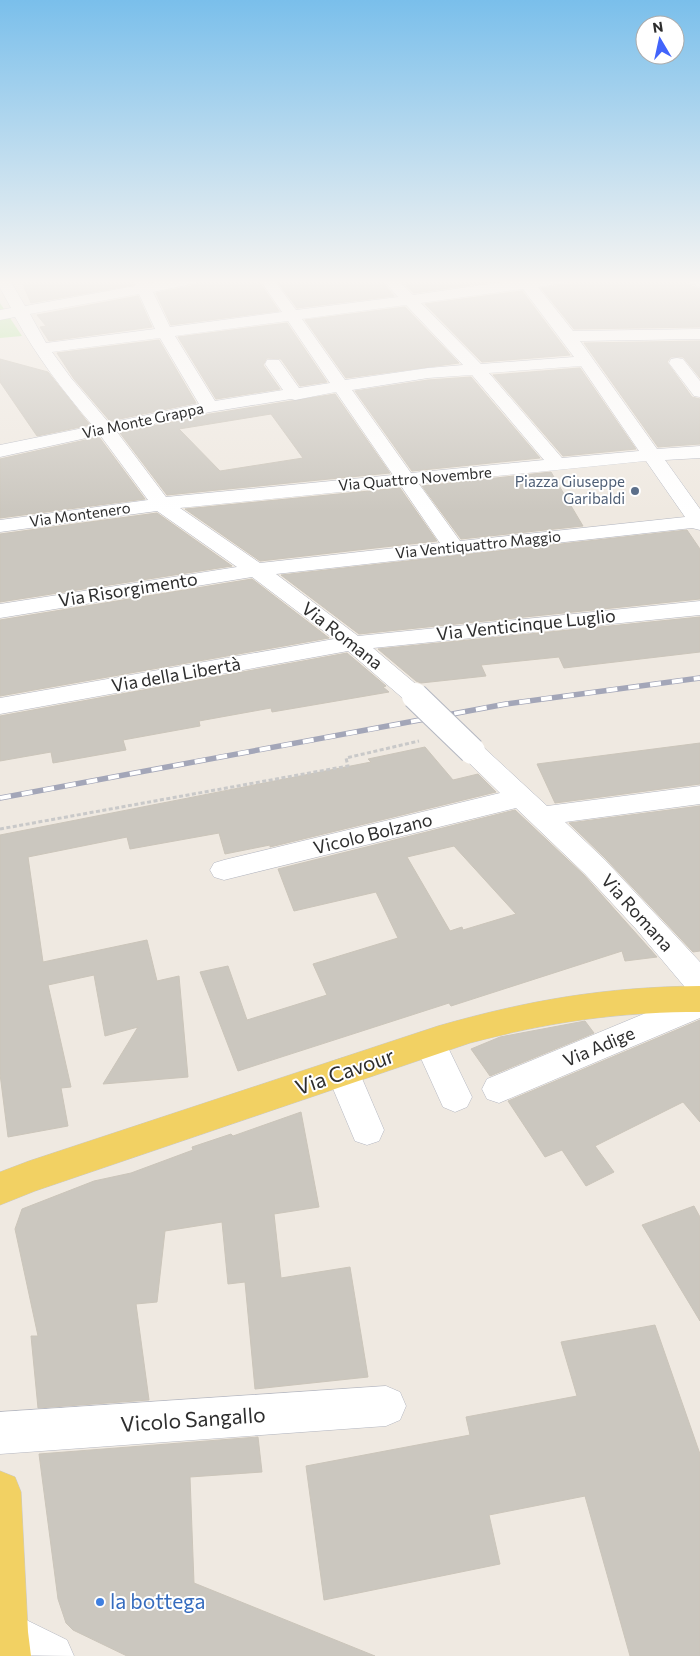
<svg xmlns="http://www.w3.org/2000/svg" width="700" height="1656" viewBox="0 0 700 1656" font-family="Commissioner,sans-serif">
	<rect width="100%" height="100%" fill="#efe9e1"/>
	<polygon fill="#b6e59e" points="0,303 22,336 0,338"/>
	<g fill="#cbc7bf" stroke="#cbc5ba" fill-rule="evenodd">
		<polygon points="21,280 131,280 133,285 31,303"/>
		<polygon points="200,280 258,280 279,311 171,325 156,293 196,285"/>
		<polygon points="276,280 381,280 394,296 297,308"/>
		<polygon points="401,280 417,280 420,283 448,280 505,280 414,293"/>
		<polygon points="599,280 686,280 690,285 700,289 700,327 574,329 541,288"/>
		<polygon points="522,291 570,355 482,362 425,304"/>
		<polygon points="138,296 152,327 49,341 40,327 46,326 37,315"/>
		<polygon points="405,307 459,363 346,378 305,320"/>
		<polygon points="287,323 327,382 300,386 281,359 267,358 263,365 280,389 216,399 178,337"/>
		<polygon points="159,340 196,403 110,421 74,379 57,353"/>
		<polygon points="700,341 700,378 683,357 671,357 667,362 692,397 700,399 700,444 658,447 584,343"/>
		<polygon points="0,359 48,372 90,425 37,436 0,382"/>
		<polygon points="580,368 636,449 563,456 493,375"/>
		<polygon points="471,377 540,458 412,471 355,391 428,380"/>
		<path d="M 335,394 L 390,473 L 167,495 L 120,433 L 210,414 ZM 271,414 L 303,458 L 220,471 L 179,429 Z"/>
		<polygon points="99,437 145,499 0,518 0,459"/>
		<polygon points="551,472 583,526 461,539 422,486"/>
		<polygon points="400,488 437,541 260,561 185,509"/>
		<polygon points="157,513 232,566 0,602 0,534"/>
		<polygon points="687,530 700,549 700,599 359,634 281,575"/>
		<polygon points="252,579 329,638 0,696 0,620"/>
		<polygon points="700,617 700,652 564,668 559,657 481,665 486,676 421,683 416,681 378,649"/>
		<polygon points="347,653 386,686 383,687 389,692 272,712 271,708 199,721 200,726 123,740 126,750 53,763 51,752 0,761 0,716"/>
		<polygon points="700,743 700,784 555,803 537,764"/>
		<polygon points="425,747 453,780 478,774 496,792 270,847 270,845 225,854 219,833 130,849 127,837 28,857 43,962 147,940 157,981 179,976 188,1077 103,1084 138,1027 105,1036 94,975 48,985 71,1087 61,1088 68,1126 8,1137 0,1074 0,835 371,762 368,759"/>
		<polygon points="700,806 700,951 693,952 606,859 569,823"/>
		<path d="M 515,810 L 584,875 L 657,957 L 625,961 L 622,951 L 451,1006 L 449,1003 L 238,1071 L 200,972 L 228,966 L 247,1020 L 327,995 L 313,964 L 398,938 L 376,892 L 294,911 L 278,869 ZM 454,846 L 516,914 L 463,930 L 462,927 L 450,931 L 407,857 Z"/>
		<polygon points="700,1020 700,1122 683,1102 595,1146 614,1172 586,1186 562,1150 545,1157 508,1101"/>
		<polygon points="585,1021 594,1033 490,1076 471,1049 500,1037"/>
		<polygon points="301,1112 319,1207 274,1214 281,1278 350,1267 368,1377 255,1389 245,1282 228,1284 222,1222 165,1231 157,1302 136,1304 149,1400 38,1408 31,1336 38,1336 15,1229 22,1209 94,1181 131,1173 193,1150 192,1147 231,1134 233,1136"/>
		<polygon points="694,1206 700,1217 700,1321 642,1225"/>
		<polygon points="655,1325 700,1454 700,1656 630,1656 585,1496 489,1515 500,1564 324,1600 306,1466 470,1435 466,1417 577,1396 561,1342"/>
		<polygon points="258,1437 262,1472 190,1477 194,1583 375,1656 127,1656 73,1630 66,1623 58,1599 39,1454"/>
	</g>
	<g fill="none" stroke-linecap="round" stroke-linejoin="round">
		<g stroke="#b4b7c1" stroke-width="1">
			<g id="minor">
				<path d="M 0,280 L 10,280 L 25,306 L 135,286 L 133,280 L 147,280 L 149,283 L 167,280 L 198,280 L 196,283 L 153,292 L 170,327 L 282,312 L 260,280 L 274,280 L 296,310 L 398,297 L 383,280 L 398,280 L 413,295 L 517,280 L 566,280 L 564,283 L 538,287 L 573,331 L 700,329 L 700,339 L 580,341 L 657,449 L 700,446 L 700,458 L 665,460 L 700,509 L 700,530 L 692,528 L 276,574 L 358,636 L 700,601 L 700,615 L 373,648 L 424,691 L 427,696 L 424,701 L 415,704 L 406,701 L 348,651 L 0,714 L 0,698 L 334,639 L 252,577 L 0,618 L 0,604 L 237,567 L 157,511 L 0,532 L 0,520 L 148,500 L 100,435 L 0,457 L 0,445 L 93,426 C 63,391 37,357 15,317 L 0,320 L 0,310 L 11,308 L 0,288 ZM 523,289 L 574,357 L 481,364 L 421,303 ZM 139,294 L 155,329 L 46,343 L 30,314 ZM 406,305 L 463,365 L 428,368 L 345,380 L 302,319 ZM 288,321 L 330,383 L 299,388 L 279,360 L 267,360 L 265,364 L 283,390 L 215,401 L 175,336 ZM 160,338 L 199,404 L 109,423 L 71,378 L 52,352 ZM 581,366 L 639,451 L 562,458 L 489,373 ZM 472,375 L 544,460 L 411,473 L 352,390 L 428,378 ZM 336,392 L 393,475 L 166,497 L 117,432 L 210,412 L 291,399 L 295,400 ZM 646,461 L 685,517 L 460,541 L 419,484 ZM 401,486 L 440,543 L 260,563 L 180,508 Z"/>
				<polygon points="688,280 700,280 700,287 691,283"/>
				<polygon points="677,358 683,359 700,381 700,397 694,396 669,363 671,359"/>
				<polygon points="472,742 481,745 547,806 700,786 700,804 565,822 605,860 700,962 700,1018 499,1103 487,1099 482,1089 487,1079 694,993 689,992 636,929 585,874 516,808 224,880 214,877 210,870 214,863 224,860 500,793 463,757 459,751 463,745"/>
				<polygon points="430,1030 441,1033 472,1097 467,1107 455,1112 443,1107 414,1043 419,1033"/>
				<polygon points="343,1058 355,1062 384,1130 379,1141 367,1145 355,1141 326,1072 331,1062"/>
				<polygon points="386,1386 400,1392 406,1406 400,1420 386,1426 0,1454 0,1412"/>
				<polygon points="0,1607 67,1640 74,1656 0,1655"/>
			</g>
		</g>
		<g stroke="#c9c9c9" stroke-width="1">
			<g id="major">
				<path d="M 700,986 L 700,1012 C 618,1012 549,1022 470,1043 L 35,1191 L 0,1205 L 0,1172 L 29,1161 L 438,1026 C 529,1000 605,987 700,986 Z"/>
				<polygon points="0,1471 15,1477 21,1492 28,1632 31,1656 0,1656"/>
			</g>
		</g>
		<polyline stroke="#c9c9c9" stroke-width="3" stroke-dasharray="4 2.5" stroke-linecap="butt" points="0,829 348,766 346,758 419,741"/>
		<use href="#minor" fill="#fff" fill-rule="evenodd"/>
		<use href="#major" fill="#f2d163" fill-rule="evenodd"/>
		<g stroke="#a3a6b8" stroke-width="5.5">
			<polyline id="rail" points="0,798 506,704 700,678"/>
		</g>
		<use href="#rail" stroke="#fff" stroke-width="4" stroke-dasharray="11" stroke-linecap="butt"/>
		<g stroke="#b4b7c1" stroke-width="28" stroke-linecap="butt">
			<polyline id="minor-bridge" points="415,696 472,751"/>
		</g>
		<use href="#minor-bridge" stroke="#fff" stroke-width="26"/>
	</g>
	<linearGradient id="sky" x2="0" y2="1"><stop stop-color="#7abfeb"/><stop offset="0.55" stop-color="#f8f5f2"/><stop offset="1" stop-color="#f8f5f2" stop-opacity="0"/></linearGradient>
	<rect width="700" height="512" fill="url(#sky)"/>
	<circle fill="#5c6f8a" stroke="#fff" stroke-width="2" cx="635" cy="491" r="5"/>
	<circle fill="#3f7fe0" stroke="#fff" stroke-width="2" cx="100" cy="1602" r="5"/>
	<g text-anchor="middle" stroke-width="4" stroke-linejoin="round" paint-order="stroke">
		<g font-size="15" fill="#2e2e2e" stroke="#fff">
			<text transform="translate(143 421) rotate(-12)" y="5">Via Monte Grappa</text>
			<text transform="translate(415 479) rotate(-5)" y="5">Via Quattro Novembre</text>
			<text transform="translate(80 515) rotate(-8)" y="5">Via Montenero</text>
			<text transform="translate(478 545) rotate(-6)" y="5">Via Ventiquattro Maggio</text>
		</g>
		<g font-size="15" fill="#4e5e75" stroke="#fff" text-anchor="end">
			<text x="625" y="487">Piazza Giuseppe<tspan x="625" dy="17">Garibaldi</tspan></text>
		</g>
		<g font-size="18" fill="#2e2e2e" stroke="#fff">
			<text transform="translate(128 590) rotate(-9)" y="6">Via Risorgimento</text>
			<text transform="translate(526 625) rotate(-6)" y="6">Via Venticinque Luglio</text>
			<text transform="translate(342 636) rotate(38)" y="6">Via Romana</text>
			<text transform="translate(176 675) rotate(-10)" y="6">Via della Libertà</text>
			<text transform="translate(373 834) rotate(-14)" y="6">Vicolo Bolzano</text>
			<text transform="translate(637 913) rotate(48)" y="6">Via Romana</text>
			<text transform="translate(599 1047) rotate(-23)" y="6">Via Adige</text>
		</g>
		<g font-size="21" fill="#2e2e2e" stroke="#fff">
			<text transform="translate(345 1072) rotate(-19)" y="7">Via Cavour</text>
			<text transform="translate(193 1420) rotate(-4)" y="7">Vicolo Sangallo</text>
		</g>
		<g font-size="21" fill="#366cbe" stroke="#fff" text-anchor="start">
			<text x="110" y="1609">la bottega</text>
		</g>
	</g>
	<g transform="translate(660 40) rotate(351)"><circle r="24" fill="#ffffff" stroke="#ababab"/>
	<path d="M0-4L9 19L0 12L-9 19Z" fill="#4264fb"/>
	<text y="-8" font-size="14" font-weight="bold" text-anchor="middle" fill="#2e2e2e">N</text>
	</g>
</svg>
